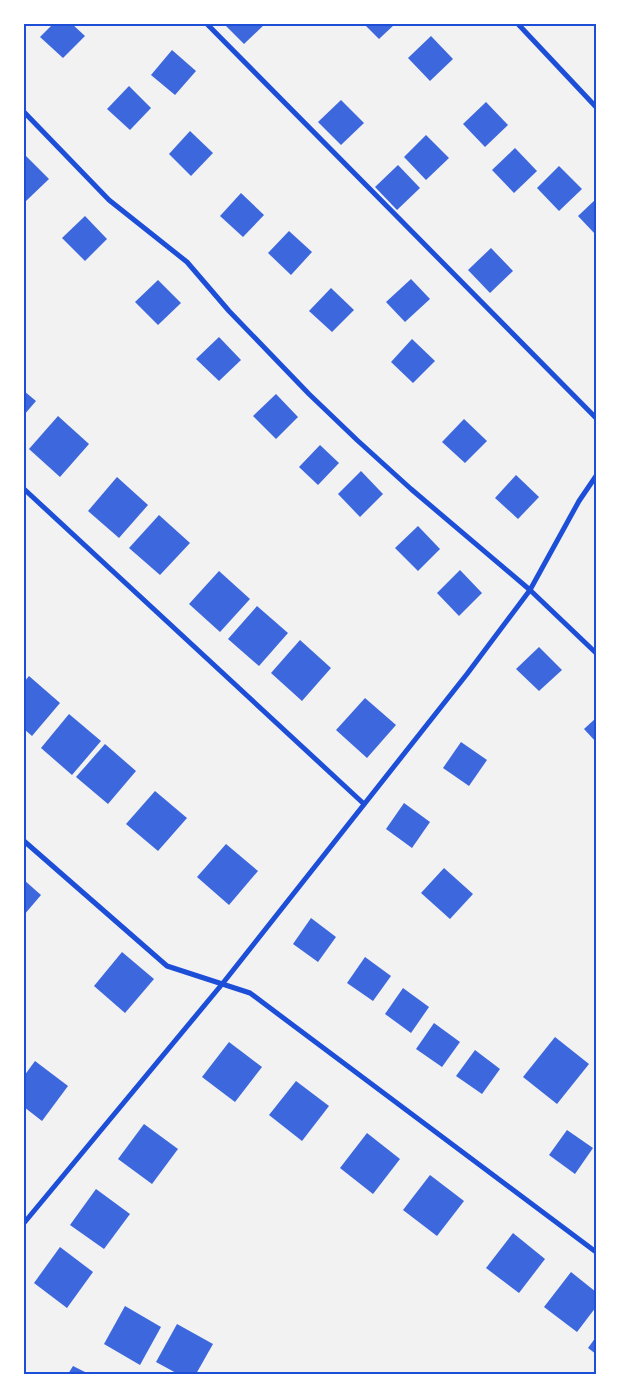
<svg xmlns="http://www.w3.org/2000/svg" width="620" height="1398" viewBox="0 0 620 1398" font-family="'Fira Sans',sans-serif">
	<rect width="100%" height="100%" fill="#f2f2f2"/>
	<g fill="#3d67dc">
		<polygon points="53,24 72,24 85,36 63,58 40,37"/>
		<polygon points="224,24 265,24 244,44"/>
		<polygon points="364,24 395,24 379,39"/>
		<polygon points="431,36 453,59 430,81 408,58"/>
		<polygon points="172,50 196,71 175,95 151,75"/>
		<polygon points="129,86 151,108 130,130 107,109"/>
		<polygon points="341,100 364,123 341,145 318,122"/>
		<polygon points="486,102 508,125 485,147 463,124"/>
		<polygon points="190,131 213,153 191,176 169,154"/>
		<polygon points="426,135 449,158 426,180 404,157"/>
		<polygon points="515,148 537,171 514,193 492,170"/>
		<polygon points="26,156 49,179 26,201 24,199 24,159"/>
		<polygon points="398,165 420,188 397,210 375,187"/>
		<polygon points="559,166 582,189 559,211 537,188"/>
		<polygon points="241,193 264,215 243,237 220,216"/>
		<polygon points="596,199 596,235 578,216"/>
		<polygon points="85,216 107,239 85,261 62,238"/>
		<polygon points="289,231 312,252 291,275 268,253"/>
		<polygon points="491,248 513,271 490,293 468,270"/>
		<polygon points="411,279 430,299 405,322 386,302"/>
		<polygon points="158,280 181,303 158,325 135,302"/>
		<polygon points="331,288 354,310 332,332 309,311"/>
		<polygon points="219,337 241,360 219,381 196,359"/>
		<polygon points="412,339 435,361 413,383 391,362"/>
		<polygon points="24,391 36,401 24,415"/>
		<polygon points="276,394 298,417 276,439 253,416"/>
		<polygon points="58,416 89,444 60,477 29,449"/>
		<polygon points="464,419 487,441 465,463 442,442"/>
		<polygon points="320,445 339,463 318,485 299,467"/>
		<polygon points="361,471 383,494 360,517 338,494"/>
		<polygon points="516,475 539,497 518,519 495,498"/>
		<polygon points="117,477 148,505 119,538 88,511"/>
		<polygon points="159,515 190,543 160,575 129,548"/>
		<polygon points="418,526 440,549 418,571 395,548"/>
		<polygon points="460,570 482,593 459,616 437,593"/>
		<polygon points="219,571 250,599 220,632 189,604"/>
		<polygon points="257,606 288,633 259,666 228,639"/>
		<polygon points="300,640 331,668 302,701 271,673"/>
		<polygon points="539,647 562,670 539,691 516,669"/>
		<polygon points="29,676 60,703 32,736 24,729 24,682"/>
		<polygon points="365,698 396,725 367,758 336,730"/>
		<polygon points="69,714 101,741 72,775 41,748"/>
		<polygon points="596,718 596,742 584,729"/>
		<polygon points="461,742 487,760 469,786 443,768"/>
		<polygon points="105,744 136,771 108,804 76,777"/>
		<polygon points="155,791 187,818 158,851 126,824"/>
		<polygon points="404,803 430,822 412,848 386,829"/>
		<polygon points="226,844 258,871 229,905 197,877"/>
		<polygon points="444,868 473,894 450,919 421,893"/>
		<polygon points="24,880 41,895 24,915"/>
		<polygon points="311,918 336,937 318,962 293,944"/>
		<polygon points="122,952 154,979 125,1013 94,986"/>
		<polygon points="365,957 391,976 373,1001 347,983"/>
		<polygon points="403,988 429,1007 411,1033 385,1014"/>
		<polygon points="434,1023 460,1042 442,1067 416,1049"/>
		<polygon points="555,1037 589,1064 557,1104 523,1077"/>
		<polygon points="229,1042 262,1067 235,1102 202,1077"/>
		<polygon points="475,1050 500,1069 482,1094 456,1076"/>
		<polygon points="35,1061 68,1086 42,1121 24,1107 24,1076"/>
		<polygon points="296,1081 329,1106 302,1141 269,1115"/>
		<polygon points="144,1124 178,1149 152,1184 118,1159"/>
		<polygon points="567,1130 593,1148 575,1174 549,1155"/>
		<polygon points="367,1133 400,1159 373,1194 340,1168"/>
		<polygon points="430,1175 464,1201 437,1236 403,1210"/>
		<polygon points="96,1189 130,1214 104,1249 70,1225"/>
		<polygon points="513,1233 545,1259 519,1293 486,1268"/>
		<polygon points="60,1247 93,1272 67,1308 34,1283"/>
		<polygon points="571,1272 596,1292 596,1307 577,1332 544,1307"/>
		<polygon points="125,1306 161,1327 140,1365 104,1344"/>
		<polygon points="177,1324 213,1344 196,1374 178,1374 156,1362"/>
		<polygon points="596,1337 596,1354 588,1348"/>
		<polygon points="73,1366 89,1374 68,1374"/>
	</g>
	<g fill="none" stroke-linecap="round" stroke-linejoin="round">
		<g stroke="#1d4ed8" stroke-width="5">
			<polyline points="207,24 596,418"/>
			<polyline points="518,24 596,107"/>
			<polyline points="24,112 109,200 187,262 229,311 309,394 357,440 411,489 530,590 596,653"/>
			<polyline points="24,489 364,804"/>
			<polyline points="24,841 167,966 250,993 596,1252"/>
			<polyline points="24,1223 223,983 467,674 530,590 579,501 596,476"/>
		</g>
	</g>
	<rect width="620" height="1398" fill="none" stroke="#ffffff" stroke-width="50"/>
	<rect x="25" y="25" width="570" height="1348" fill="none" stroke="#1d4ed8" stroke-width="2"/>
</svg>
